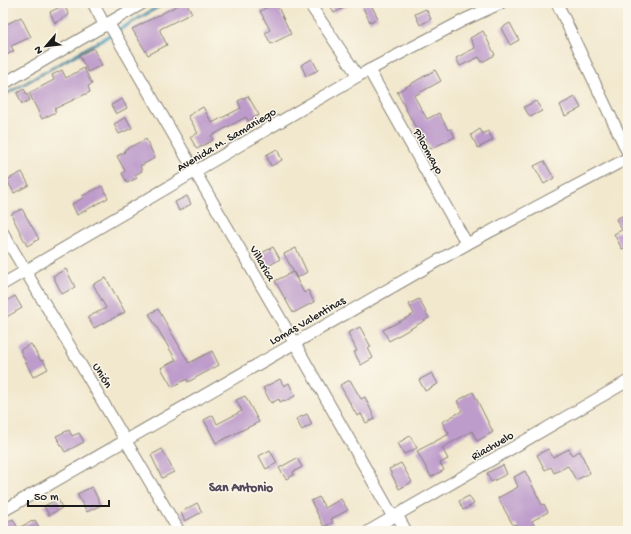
<svg xmlns="http://www.w3.org/2000/svg" width="631" height="534" viewBox="0 0 631 534" font-family="'Gochi Hand',sans-serif">
	<rect width="100%" height="100%" fill="#fbf7ec"/>
	<filter id="ink" filterUnits="userSpaceOnUse"><feTurbulence type="fractalNoise" baseFrequency=".025" numOctaves="2"/><feDisplacementMap in="SourceGraphic" scale="8" xChannelSelector="R" yChannelSelector="G"/><feConvolveMatrix kernelMatrix="1 2 1 2 8 2 1 2 1" color-interpolation-filters="sRGB"/></filter>
	<filter id="wash" filterUnits="userSpaceOnUse"><feTurbulence type="fractalNoise" baseFrequency=".012" numOctaves="4" result="noise"/><feDisplacementMap in="SourceGraphic" scale="16" xChannelSelector="R" yChannelSelector="G"/><feGaussianBlur stdDeviation="0.9" result="paint"/><feColorMatrix in="noise" values="0 0 0 0 0 0 0 0 0 0 0 0 0 0 0 0 0 1.4 0 .05"/><feComposite in="paint" operator="in"/></filter>
	<g filter="url(#wash)">
		<rect width="100%" height="100%" fill="#f2e8ce"/>
		<g fill="#4ca6c9" stroke="#346172">
			<polygon points="162,3 167,3 125,28 124,26"/>
			<polygon points="106,36 107,38 3,97 3,95"/>
		</g>
		<g fill="none" stroke-linecap="round" stroke-linejoin="round">
			<polyline stroke="#4ca6c9" stroke-width="3.5" points="103,39 127,25"/>
		</g>
		<g id="blocks">
			<g fill="#bd9bcb">
				<polygon points="182,3 186,3 192,13 160,29 160,31 167,45 148,55 132,29"/>
				<polygon points="276,3 291,34 271,44 265,33 270,30 260,11"/>
				<polygon points="329,3 353,3 334,13"/>
				<polygon points="367,3 370,3 378,18 370,22 362,6"/>
				<polygon points="64,5 69,15 55,23 50,12"/>
				<polygon points="426,9 431,19 420,25 415,14"/>
				<polygon points="21,17 31,37 11,46 14,51 3,57 3,26"/>
				<polygon points="510,23 519,40 510,45 501,28"/>
				<polygon points="483,31 495,55 482,62 479,57 460,66 456,58 475,48 470,38"/>
				<polygon points="93,48 102,65 88,72 79,55"/>
				<polygon points="312,59 318,70 306,76 301,65"/>
				<polygon points="84,68 92,84 88,86 90,92 54,109 56,112 42,119 29,93 54,80 52,75 62,70 66,78"/>
				<polygon points="435,70 441,81 414,96 427,119 439,113 448,130 451,129 455,137 430,149 421,130 418,132 397,92"/>
				<polygon points="24,89 30,100 22,104 17,93"/>
				<polygon points="248,96 259,115 248,121 246,117 211,136 213,140 197,149 190,137 198,133 188,116 203,107 212,123 241,108 238,101"/>
				<polygon points="575,97 581,108 565,116 560,105"/>
				<polygon points="122,99 127,108 116,114 111,105"/>
				<polygon points="536,101 542,111 530,117 524,107"/>
				<polygon points="126,117 132,128 119,134 114,124"/>
				<polygon points="480,129 483,134 488,131 493,140 478,148 471,135"/>
				<polygon points="146,139 155,158 140,166 142,171 135,175 137,178 127,183 122,173 125,171 117,156 125,152 124,150"/>
				<polygon points="277,149 282,160 271,166 266,155"/>
				<polygon points="544,161 554,178 544,184 534,166"/>
				<polygon points="22,172 29,185 14,193 7,180"/>
				<polygon points="102,186 108,198 77,215 72,204 83,198 82,196"/>
				<polygon points="187,196 191,204 179,211 175,202"/>
				<polygon points="22,209 39,239 27,246 11,214"/>
				<polygon points="628,213 628,246 622,249 614,234 622,230 616,219"/>
				<polygon points="273,247 280,259 267,267 260,254"/>
				<polygon points="296,248 307,272 297,278 284,254"/>
				<polygon points="66,269 75,287 62,294 53,276"/>
				<polygon points="293,272 304,293 308,290 314,302 293,313 275,281"/>
				<polygon points="106,278 125,312 94,328 88,317 106,308 93,284"/>
				<polygon points="15,296 22,308 3,319 3,303"/>
				<polygon points="419,299 429,318 389,341 383,330 414,314 409,304"/>
				<polygon points="158,309 189,363 212,351 219,365 188,382 187,379 172,387 161,368 176,360 149,314"/>
				<polygon points="360,327 371,347 368,348 373,358 361,365 354,352 357,351 348,333"/>
				<polygon points="31,344 41,361 43,360 48,369 33,377 20,350"/>
				<polygon points="432,373 438,384 425,391 419,380"/>
				<polygon points="280,379 284,386 289,383 295,396 285,401 284,400 280,402 279,399 271,403 263,388"/>
				<polygon points="350,380 361,399 365,397 375,419 366,423 361,414 357,416 340,385"/>
				<polygon points="473,392 493,432 477,441 472,431 442,448 448,459 440,463 444,470 431,477 417,451 449,434 442,422 462,411 457,401"/>
				<polygon points="245,396 259,422 216,443 204,420 213,415 217,424 242,411 236,400"/>
				<polygon points="307,414 312,424 302,430 296,419"/>
				<polygon points="69,430 72,436 79,433 84,442 65,452 56,436"/>
				<polygon points="410,436 417,448 404,454 398,443"/>
				<polygon points="162,449 174,472 162,478 151,455"/>
				<polygon points="548,449 553,457 569,449 572,455 580,451 590,473 576,480 568,466 554,473 551,467 545,470 537,455"/>
				<polygon points="270,450 277,463 266,469 259,456"/>
				<polygon points="297,458 302,467 293,472 294,475 286,479 279,468"/>
				<polygon points="401,463 412,482 399,489 389,469"/>
				<polygon points="503,465 507,474 491,482 487,473"/>
				<polygon points="525,471 542,505 544,504 548,512 532,521 537,531 519,531 516,524 513,525 498,498 518,487 514,477"/>
				<polygon points="92,487 101,505 87,512 77,494"/>
				<polygon points="469,496 474,504 463,510 459,501"/>
				<polygon points="319,497 325,508 341,499 348,510 331,519 333,522 324,527 311,501"/>
				<polygon points="58,499 62,508 49,515 44,506"/>
				<polygon points="197,503 202,512 185,521 181,512"/>
				<polygon points="13,519 18,528 35,520 41,531 9,531 4,523"/>
			</g>
		</g>
	</g>
	<g filter="url(#ink)">
		<use href="#blocks" fill-opacity="0" stroke="#878275" stroke-width="1"/>
		<g fill="none" stroke-linecap="round" stroke-linejoin="round">
			<g stroke="#878275" stroke-width="13">
				<g id="minor">
					<polyline points="93,3 105,26"/>
					<polyline points="309,3 358,76"/>
					<polyline points="557,3 628,153"/>
					<polyline points="109,24 294,342 393,517"/>
					<polyline points="369,70 467,244"/>
					<polyline points="3,84 143,3"/>
					<polyline points="3,233 179,531"/>
					<polyline points="3,284 358,76 464,20 501,3"/>
					<polyline points="3,511 467,244 628,158"/>
					<polyline points="397,515 406,531"/>
					<polyline points="369,531 628,381"/>
				</g>
			</g>
			<use href="#minor" stroke="#fff" stroke-width="11"/>
		</g>
	</g>
	<g text-anchor="middle" stroke-width="3" stroke-linejoin="round" paint-order="stroke">
		<g font-size="12" fill="#1c1c1c" stroke="#fbf7ec">
			<text transform="translate(226 139) rotate(-31)" y="4">Avenida M. Samaniego</text>
			<text transform="translate(429 151) rotate(61)" y="4">Pilcomayo</text>
			<text transform="translate(263 263) rotate(60)" y="4">Villarica</text>
			<text transform="translate(307 320) rotate(-30)" y="4">Lomas Valentinas</text>
			<text transform="translate(103 375) rotate(59)" y="4">Unión</text>
			<text transform="translate(492 445) rotate(-30)" y="4">Riachuelo</text>
		</g>
		<g font-size="13" font-weight="bold" fill="#544859" stroke="#fbf7ec">
			<text x="241" y="491">San Antonio</text>
		</g>
	</g>
	<rect width="631" height="534" fill="none" stroke="#fbf7ec" stroke-width="16"/>
	<g transform="translate(46 46) rotate(242)" stroke="#fbf7ec" stroke-width="3" paint-order="stroke">
	<path d="M0-3L7 15L0 10L-7 15Z" fill="#1c1c1c"/>
	<text y="-6" font-size="11" font-weight="bold" text-anchor="middle" fill="#1c1c1c">N</text>
	</g>
	<path d="M28 500v6h81v-6" fill="none" stroke="#1c1c1c" stroke-width="2"/>
	<text x="34" y="500" font-size="12" fill="#1c1c1c" stroke="#fbf7ec" stroke-width="3" paint-order="stroke">50 m</text>
</svg>
